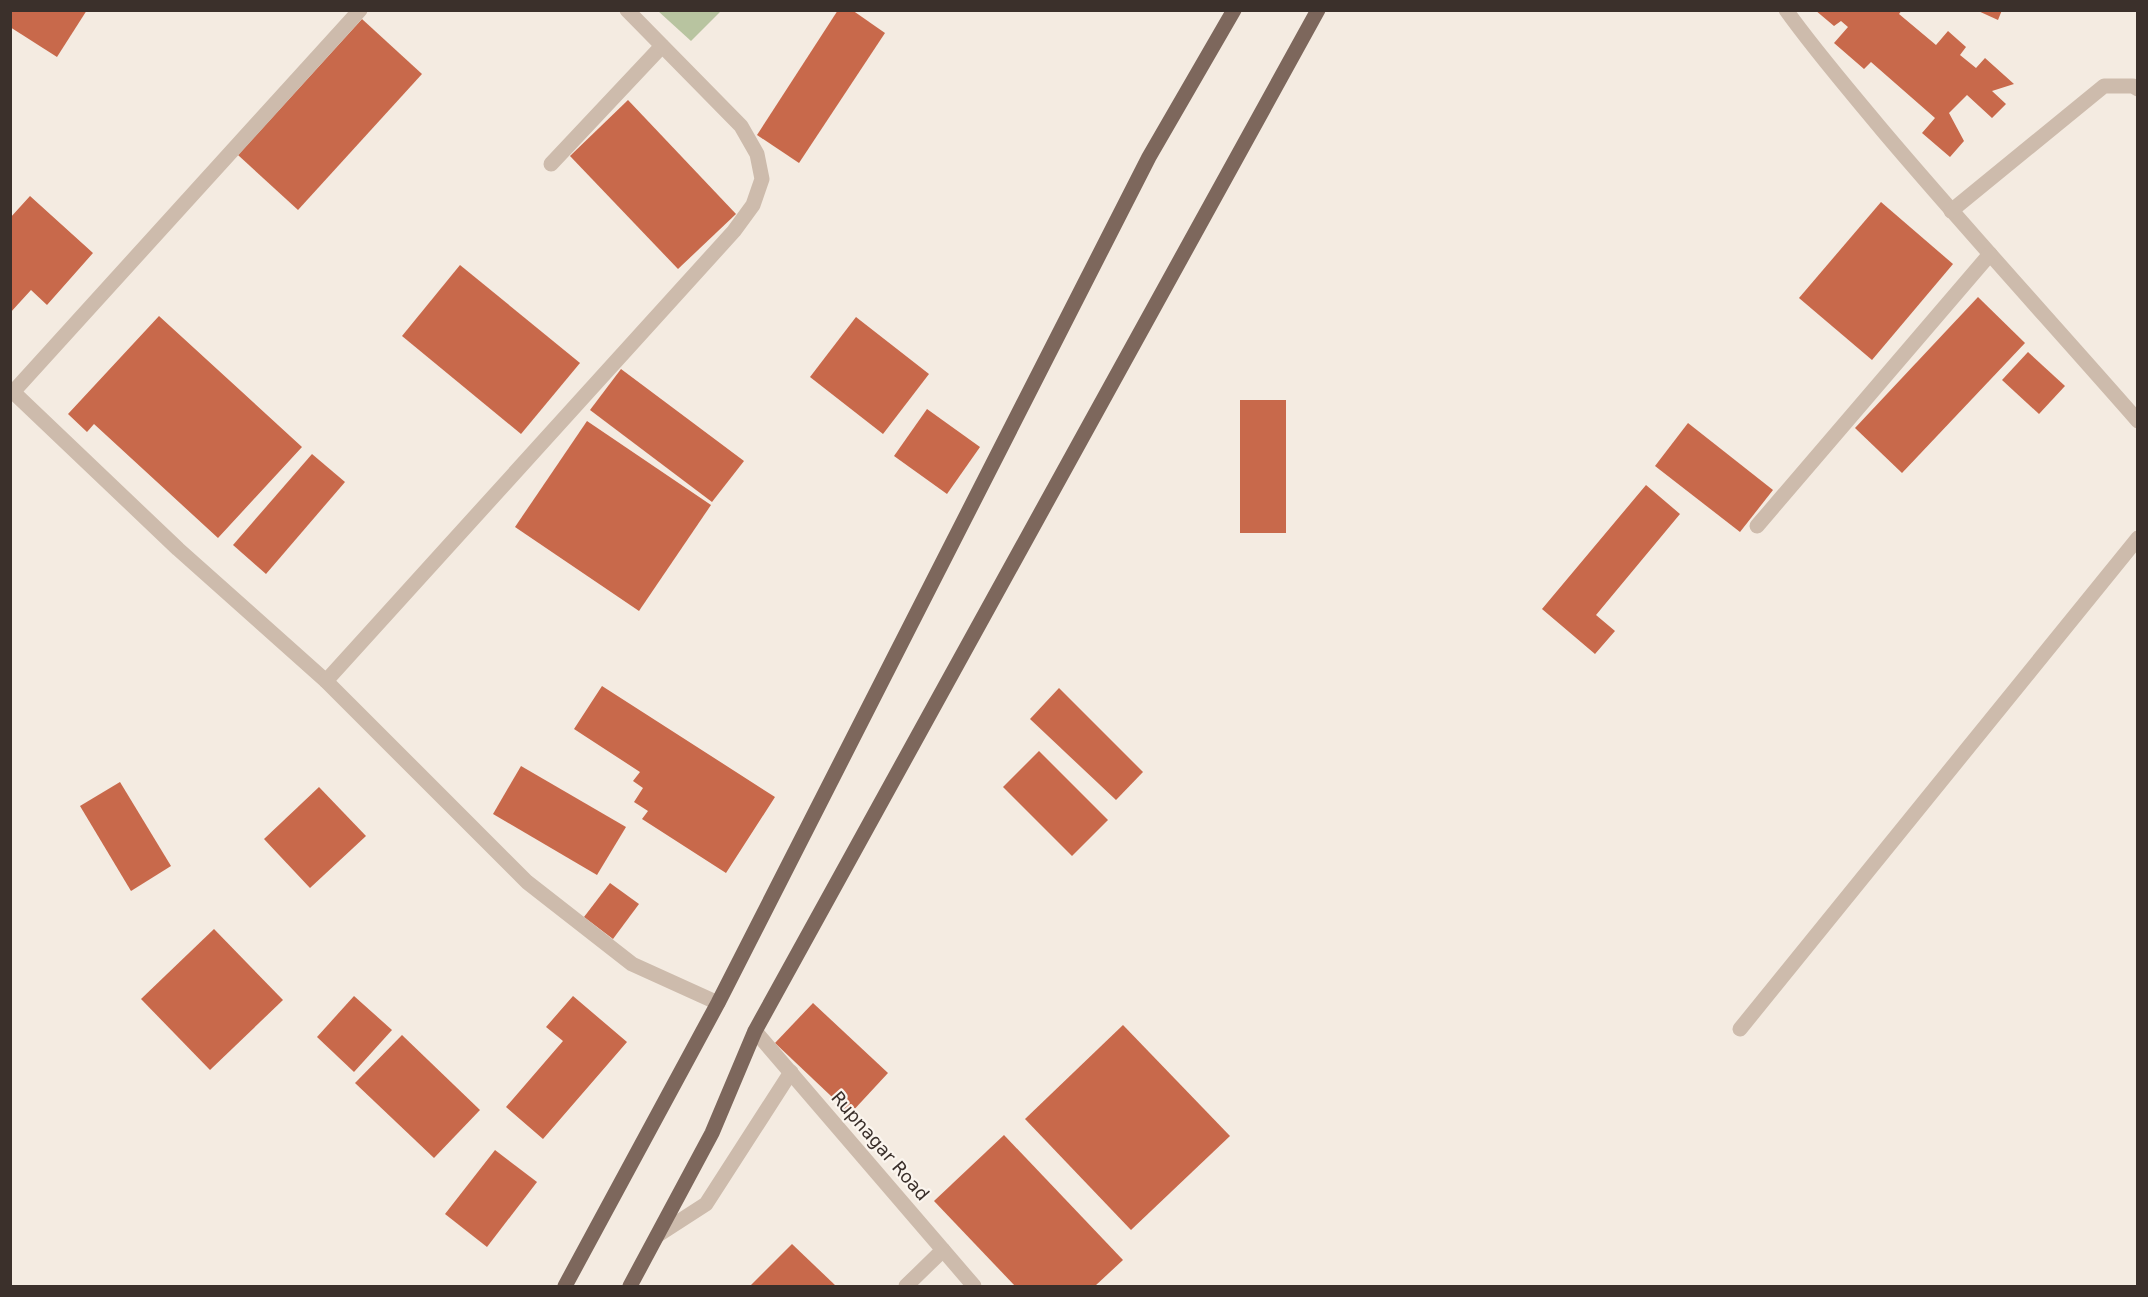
<svg xmlns="http://www.w3.org/2000/svg" width="2148" height="1297" viewBox="0 0 2148 1297" font-family="'DejaVu Sans',sans-serif">
	<rect width="100%" height="100%" fill="#f4ebe1"/>
	<polygon fill="#b8c4a0" points="658,11 721,11 691,41"/>
	<g fill="#c8694b">
		<polygon points="10,10 87,10 57,57 10,27"/>
		<polygon points="838,10 852,10 885,33 799,163 757,135"/>
		<polygon points="1815,10 1902,10 1899,14 1936,45 1948,31 1966,47 1960,55 1976,68 1985,58 2014,84 1992,91 2006,104 1992,118 1967,95 1949,113 1964,141 1950,157 1922,133 1935,118 1871,62 1864,69 1834,43 1848,27 1841,21 1834,26"/>
		<polygon points="1976,10 2002,10 1998,20"/>
		<polygon points="362,19 422,74 298,210 238,155"/>
		<polygon points="628,100 736,214 678,269 570,156"/>
		<polygon points="30,196 93,253 47,305 31,290 10,313 10,218"/>
		<polygon points="1881,202 1953,264 1872,360 1799,298"/>
		<polygon points="460,265 580,363 521,434 402,336"/>
		<polygon points="1978,297 2025,343 1902,473 1855,428"/>
		<polygon points="159,316 302,447 218,538 94,424 87,432 68,414"/>
		<polygon points="856,317 929,374 883,434 810,377"/>
		<polygon points="2028,352 2065,386 2039,414 2002,380"/>
		<polygon points="621,369 744,461 712,502 590,410"/>
		<rect x="1240" y="400" width="46" height="133"/>
		<polygon points="927,409 980,447 947,494 894,456"/>
		<polygon points="587,421 711,505 639,611 515,527"/>
		<polygon points="1688,423 1773,490 1740,532 1655,466"/>
		<polygon points="312,454 345,482 266,574 233,545"/>
		<polygon points="1646,485 1680,514 1596,615 1615,631 1595,654 1542,609"/>
		<polygon points="602,686 775,797 726,873 642,819 648,811 634,802 643,788 633,781 640,772 574,729"/>
		<polygon points="1059,688 1143,772 1116,800 1030,719"/>
		<polygon points="1039,751 1108,820 1072,856 1003,787"/>
		<polygon points="521,766 626,827 597,875 493,814"/>
		<polygon points="120,782 171,866 131,891 80,806"/>
		<polygon points="319,787 366,836 310,888 264,839"/>
		<polygon points="610,883 639,904 613,939 584,917"/>
		<polygon points="214,929 283,1000 210,1070 141,999"/>
		<polygon points="354,996 392,1030 354,1072 317,1037"/>
		<polygon points="573,996 627,1042 543,1139 506,1107 563,1041 546,1027"/>
		<polygon points="813,1003 888,1073 850,1114 775,1043"/>
		<polygon points="1123,1025 1230,1136 1131,1230 1025,1119"/>
		<polygon points="402,1035 480,1110 434,1158 355,1083"/>
		<polygon points="1004,1135 1123,1260 1095,1286 1015,1286 934,1201"/>
		<polygon points="495,1150 537,1182 487,1247 445,1214"/>
		<polygon points="792,1244 836,1286 750,1286"/>
	</g>
	<g fill="none" stroke-linecap="round" stroke-linejoin="round">
		<g stroke="#cdbbac" stroke-width="15">
			<path d="M 1786,10 C 1816,52 1850,91 1883,131 C 1966,229 2053,324 2138,421"/>
			<polyline points="551,164 662,46"/>
			<polyline points="1951,211 2104,86 2133,86 2138,89"/>
			<polyline points="10,389 178,549 326,681 527,882 632,964 718,1003"/>
			<polyline points="14,391 360,10"/>
			<polyline points="1757,526 1990,254"/>
			<polyline points="326,681 734,231 753,205 762,179 757,154 741,126 627,10"/>
			<polyline points="1740,1029 2138,538"/>
			<polyline points="755,1031 974,1286"/>
			<polyline points="658,1235 706,1204 791,1072"/>
			<polyline points="906,1286 943,1250"/>
		</g>
		<g stroke="#7d675c" stroke-width="15">
			<polyline points="565,1286 718,1003 1149,157 1234,10"/>
			<polyline points="630,1286 712,1133 755,1031 1318,10"/>
		</g>
	</g>
	<g text-anchor="middle" stroke-width="4.5" stroke-linejoin="round" paint-order="stroke">
		<g font-size="18" fill="#3b302b" stroke="#fbf5ee">
			<text transform="translate(880 1146) rotate(49)" y="6">Rupnagar Road</text>
		</g>
	</g>
	<rect width="2148" height="1297" fill="none" stroke="#3b302b" stroke-width="24"/>
</svg>
